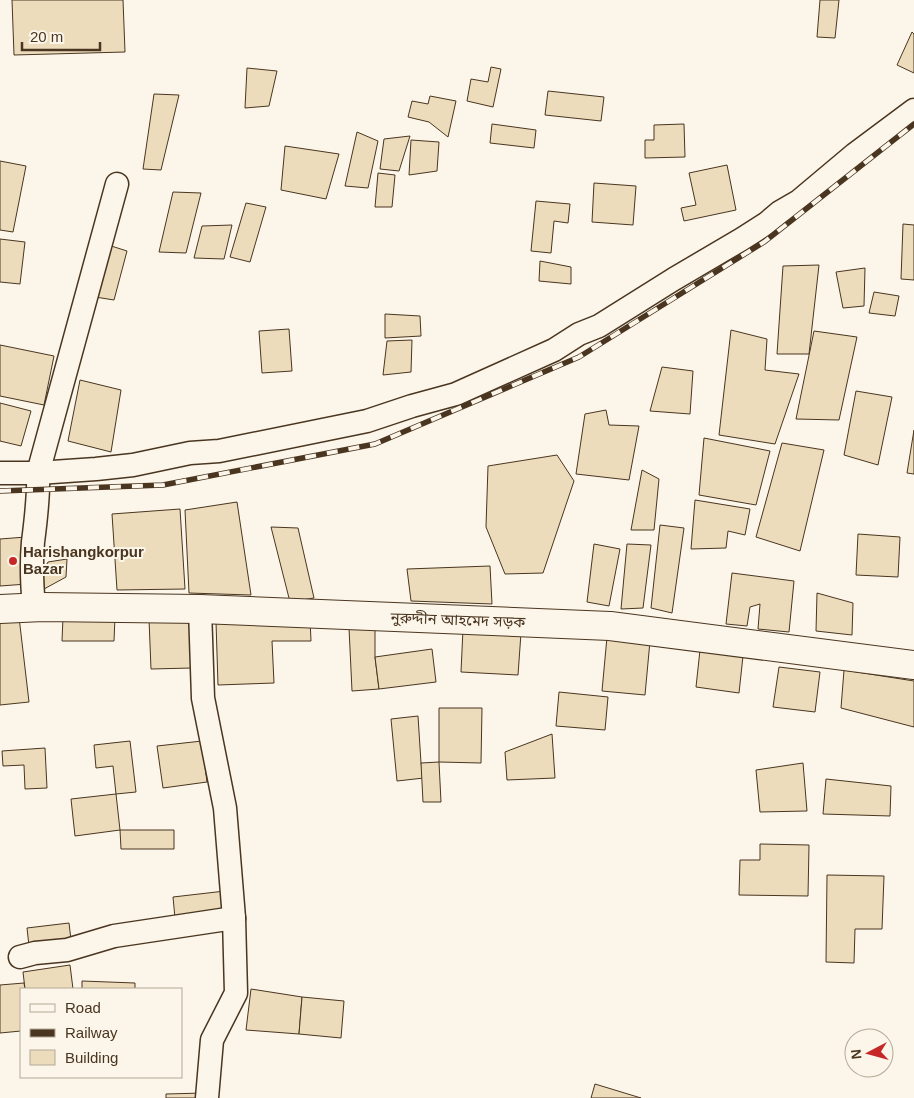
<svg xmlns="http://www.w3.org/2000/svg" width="914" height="1098" viewBox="0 0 914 1098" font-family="Helvetica,'Noto Sans Bengali',sans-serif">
	<rect width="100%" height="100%" fill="#fbf6e9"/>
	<g fill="#ecdcbc" stroke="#4a3520">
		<polygon points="12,0 123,0 125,52 14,55"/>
		<polygon points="820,0 839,0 835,38 817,37"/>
		<polygon points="912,32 914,34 914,73 897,65"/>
		<polygon points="491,67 501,69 493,107 467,101 471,79 488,82"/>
		<polygon points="247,68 277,71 269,106 245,108"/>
		<polygon points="548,91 604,97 601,121 545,115"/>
		<polygon points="154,94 179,95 161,170 143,169"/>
		<polygon points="430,96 456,101 448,137 429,122 408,117 412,101 428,104"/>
		<polygon points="492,124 536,130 534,148 490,143"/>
		<polygon points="684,124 685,157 645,158 645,140 654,140 654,125"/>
		<polygon points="357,132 378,141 368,188 345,186"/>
		<polygon points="410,136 399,171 380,169 384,139"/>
		<polygon points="411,140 439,142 437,171 409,175"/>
		<polygon points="285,146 339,154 326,199 281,190"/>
		<polygon points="0,161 26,166 13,232 0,230"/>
		<polygon points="727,165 736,210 684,221 681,208 696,205 689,173"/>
		<polygon points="378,173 395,175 392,207 375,207"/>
		<polygon points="594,183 636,186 633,225 592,222"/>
		<polygon points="173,192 201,193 186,253 159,252"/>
		<polygon points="536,201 570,204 568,223 554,221 551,253 531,251"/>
		<polygon points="246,203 266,207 250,262 230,257"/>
		<polygon points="903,224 914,225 914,280 901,279"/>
		<polygon points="232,225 224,259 194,258 202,226"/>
		<polygon points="0,239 25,242 20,284 0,282"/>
		<polygon points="105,244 127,251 114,300 89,296"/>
		<polygon points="540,261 571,267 571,284 539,281"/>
		<polygon points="819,265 809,354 777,354 783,266"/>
		<polygon points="865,268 864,306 843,308 836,272"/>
		<polygon points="874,292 899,296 895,316 869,313"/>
		<polygon points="385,314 420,316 421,336 385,338"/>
		<polygon points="289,329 292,371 262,373 259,331"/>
		<polygon points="731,330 767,339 765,370 799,374 775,444 719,435"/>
		<polygon points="814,331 857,337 839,420 796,419"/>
		<polygon points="412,340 411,372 383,375 387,341"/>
		<polygon points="0,345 54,356 44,405 0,396"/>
		<polygon points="662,367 693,371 690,414 650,411"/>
		<polygon points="80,380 121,390 111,452 68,441"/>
		<polygon points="856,391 892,397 878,465 844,455"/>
		<polygon points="0,403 31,411 21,446 0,441"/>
		<polygon points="606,410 609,425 639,426 629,480 576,474 585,414"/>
		<polygon points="914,430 914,474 907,473"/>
		<polygon points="704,438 770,451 756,505 699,495"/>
		<polygon points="782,443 824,450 800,551 756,537"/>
		<polygon points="557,455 574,481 543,573 505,574 486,527 488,466"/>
		<polygon points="642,470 659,479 654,530 631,530"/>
		<polygon points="695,500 750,509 745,535 728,531 726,548 691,549"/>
		<polygon points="237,502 251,595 189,593 185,510"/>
		<polygon points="180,509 185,589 117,590 112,514"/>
		<polygon points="660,525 684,528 672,613 651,608"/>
		<polygon points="271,527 298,528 314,598 290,602"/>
		<polygon points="858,534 900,537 898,577 856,575"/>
		<polygon points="26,537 27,584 0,586 0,539"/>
		<polygon points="594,544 620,549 609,606 587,602"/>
		<polygon points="627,544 651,545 643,608 621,609"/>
		<polygon points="67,559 66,577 44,589 43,571 48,562"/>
		<polygon points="490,566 492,604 411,601 407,569"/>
		<polygon points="732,573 794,581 789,632 758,629 760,604 750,607 747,626 726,624"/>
		<polygon points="817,593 853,603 852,635 816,631"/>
		<polygon points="19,617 29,702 0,705 0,619"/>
		<polygon points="63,617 115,617 114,641 62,641"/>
		<polygon points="191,618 192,668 151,669 149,619"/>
		<polygon points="310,619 311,641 272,641 274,683 218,685 216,622"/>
		<polygon points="375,627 375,657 379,689 352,691 349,628"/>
		<polygon points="463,629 521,633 518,675 461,672"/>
		<polygon points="607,637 650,641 645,695 602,691"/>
		<polygon points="432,649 436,682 379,689 375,657"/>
		<polygon points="700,650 743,656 739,693 696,687"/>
		<polygon points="779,667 820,672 815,712 773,707"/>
		<polygon points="844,670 914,681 914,727 841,708"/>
		<polygon points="559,692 608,697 605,730 556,726"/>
		<polygon points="439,708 482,708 481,763 439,762"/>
		<polygon points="418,716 421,763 424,778 397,781 391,719"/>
		<polygon points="552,734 555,778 507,780 505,752"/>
		<polygon points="130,741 136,792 116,794 113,766 96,768 94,745"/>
		<polygon points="202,741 207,782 163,788 157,746"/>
		<polygon points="45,748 47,788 25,789 24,765 3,766 2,751"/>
		<polygon points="439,762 441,802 423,802 421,763"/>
		<polygon points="803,763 807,811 760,812 756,770"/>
		<polygon points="826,779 891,786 890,816 823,814"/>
		<polygon points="116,794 120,830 75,836 71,799"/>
		<polygon points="120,830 174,830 174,849 121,849"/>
		<polygon points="760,844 809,845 808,896 739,895 740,860 760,860"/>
		<polygon points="827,875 884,876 882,929 855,929 854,963 826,962"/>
		<polygon points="225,891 228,913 175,918 173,897"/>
		<polygon points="69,923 71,940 29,946 27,928"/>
		<polygon points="70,965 73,989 25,989 23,972"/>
		<polygon points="82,981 135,983 135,989 82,989"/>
		<polygon points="24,983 25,989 21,989 21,1031 0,1033 0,985"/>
		<polygon points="251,989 302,997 299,1034 246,1030"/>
		<polygon points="302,997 344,1001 341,1038 299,1034"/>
		<polygon points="595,1084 641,1098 591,1098"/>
		<polygon points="203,1093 203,1098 166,1098 166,1094"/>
	</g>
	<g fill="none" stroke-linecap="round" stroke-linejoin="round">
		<g stroke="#4a3520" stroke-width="25">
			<g id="minor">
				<polyline points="0,473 38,473 96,469 133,465 190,453 219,451 367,421 412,406 456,394 554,350 579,334 599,326 674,279 742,239 767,223 780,212 799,201 855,154 914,110"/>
				<path d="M 34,607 C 32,586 31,564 33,542 C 36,519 39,496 38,473 L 117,184"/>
				<polyline points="200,609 203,698 225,808 234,918 236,993 212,1040 207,1098"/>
				<polyline points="20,957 35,953 67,950 114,936 234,918"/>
			</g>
		</g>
		<g stroke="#4a3520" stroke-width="30">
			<polyline id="secondary" points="0,609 43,607 200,609 610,626 914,665"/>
		</g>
		<use href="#minor" stroke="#fbf6e9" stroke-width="22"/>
		<use href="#secondary" stroke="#fbf6e9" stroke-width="28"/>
		<g stroke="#4a3520" stroke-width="5.5">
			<polyline id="rail" points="0,491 163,485 375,444 579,357 764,242 914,124"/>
		</g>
		<use href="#rail" stroke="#fbf6e9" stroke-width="4" stroke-dasharray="11" stroke-linecap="butt"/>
	</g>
	<circle fill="#c62828" stroke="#fbf6e9" stroke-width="2" cx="13" cy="561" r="5"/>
	<g text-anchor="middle" stroke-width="4" stroke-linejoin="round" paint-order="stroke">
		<g font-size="15" font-weight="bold" fill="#4a3520" stroke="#fbf6e9" text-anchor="start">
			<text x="23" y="557">Harishangkorpur<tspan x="23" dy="17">Bazar</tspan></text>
		</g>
		<g font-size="15" fill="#4a3520" stroke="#fbf6e9">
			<text transform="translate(458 620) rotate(2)" y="5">নুরুদ্দীন আহমেদ সড়ক</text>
		</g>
	</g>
	<rect x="20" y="988" width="162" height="90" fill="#fbf6e9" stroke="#b4a999"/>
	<rect x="30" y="1004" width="25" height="8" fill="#fbf6e9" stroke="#b4a999"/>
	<text x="65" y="1013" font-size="15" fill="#4a3520">Road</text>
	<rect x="30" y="1029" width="25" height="8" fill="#4a3520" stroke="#b4a999"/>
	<text x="65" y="1038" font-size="15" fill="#4a3520">Railway</text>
	<rect x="30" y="1050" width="25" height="15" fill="#ecdcbc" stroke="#b4a999"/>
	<text x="65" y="1063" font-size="15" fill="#4a3520">Building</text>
	<g transform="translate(869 1053) rotate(264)"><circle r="24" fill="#fbf6e9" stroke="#b4a999"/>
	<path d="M0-4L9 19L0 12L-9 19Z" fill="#c62828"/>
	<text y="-8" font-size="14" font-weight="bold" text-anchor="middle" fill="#4a3520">N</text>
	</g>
	<path d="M22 42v8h78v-8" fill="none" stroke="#4a3520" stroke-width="2.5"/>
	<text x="30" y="42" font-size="15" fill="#4a3520" stroke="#fbf6e9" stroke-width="4" paint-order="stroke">20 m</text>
</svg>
